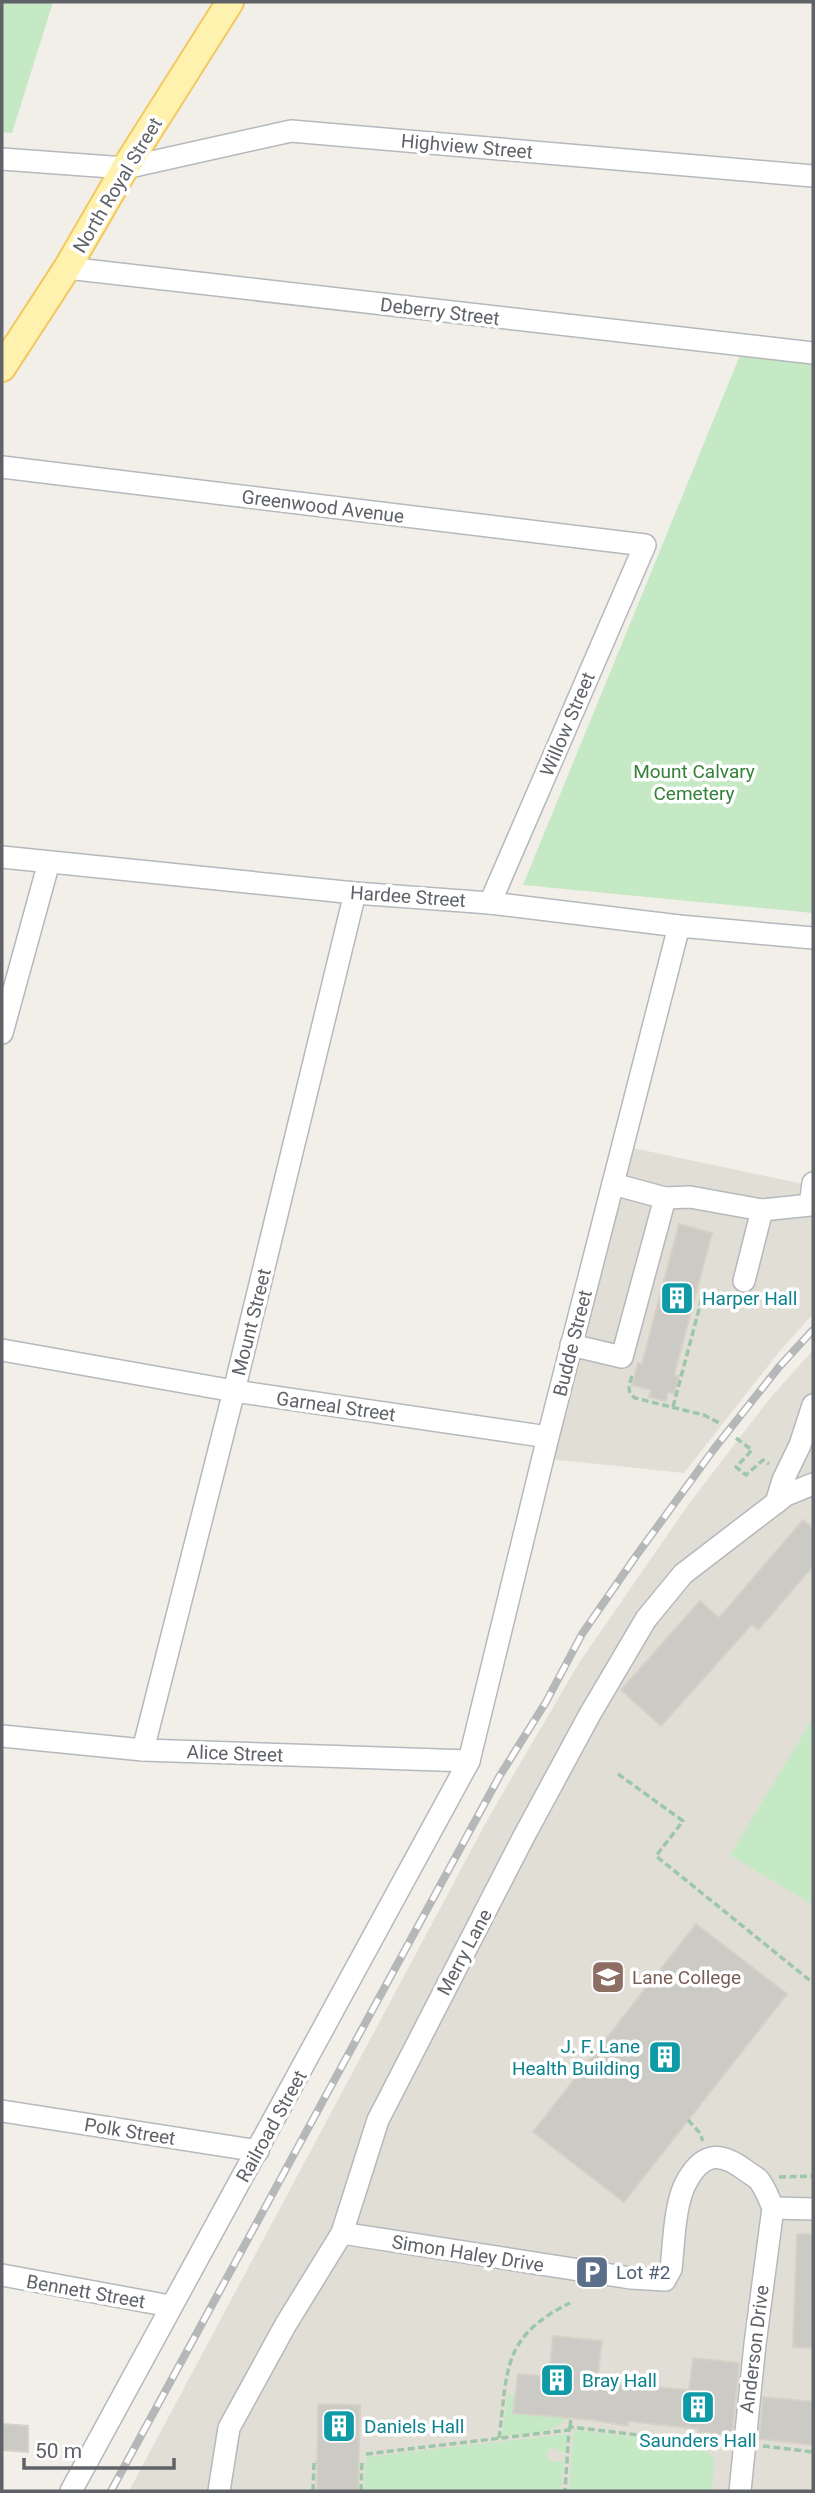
<svg xmlns="http://www.w3.org/2000/svg" width="815" height="2493" viewBox="0 0 815 2493" font-family="Roboto,sans-serif">
	<rect width="100%" height="100%" fill="#f1efe8"/>
	<g fill="#e1ded6">
		<polygon points="633,1148 813,1186 813,1314 779,1352 684,1473 550,1459"/>
		<polygon points="813,1350 813,2491 129,2491 490,1815 579,1663 688,1505 767,1402"/>
	</g>
	<g fill="#c5e8c5">
		<polygon points="2,2 53,2 12,133 2,132"/>
		<polygon points="743,348 813,356 813,913 523,885"/>
		<polygon points="813,1718 813,1905 730,1855"/>
		<path d="M 508,2394 L 515,2395 L 513,2413 L 565,2417 C 560,2435 519,2434 502,2436 Z"/>
		<polygon points="574,2430 700,2445 714,2459 712,2491 569,2491"/>
		<polygon points="567,2434 565,2453 560,2452 557,2449 550,2448 546,2455 552,2462 564,2461 561,2491 364,2491 366,2457"/>
	</g>
	<g fill="#cccac5" stroke="#d6d1c6" stroke-width="2">
		<polygon points="679,1224 712,1233 674,1375 679,1376 674,1394 668,1392 666,1401 649,1397 651,1390 632,1385 638,1363 642,1364"/>
		<polygon points="803,1520 813,1528 813,1566 758,1630 752,1624 661,1726 621,1690 700,1601 719,1618"/>
		<polygon points="696,1924 787,1994 624,2202 533,2132"/>
		<polygon points="797,2234 813,2234 813,2348 793,2347"/>
		<polygon points="553,2336 602,2341 597,2382 689,2390 693,2358 739,2363 732,2436 698,2432 698,2429 628,2421 628,2426 593,2420 513,2413 518,2374 549,2377"/>
		<polygon points="763,2397 813,2402 813,2445 759,2439"/>
		<polygon points="318,2404 360,2405 358,2491 317,2491"/>
		<polygon points="2,2424 28,2426 28,2452 2,2450"/>
	</g>
	<g fill="none" stroke-linecap="round" stroke-linejoin="round">
		<g stroke="#b5b8bc" stroke-width="24">
			<g id="minor">
				<polyline points="2,159 125,168 291,131 813,176"/>
				<polyline points="67,268 813,353"/>
				<polyline points="2,467 645,545 490,903"/>
				<polyline points="2,857 355,893 490,903 679,926 813,938"/>
				<polyline points="2,1033 49,862"/>
				<polyline points="665,1198 690,1197 762,1210 744,1281"/>
				<polyline points="762,1210 810,1205 813,1183"/>
				<polyline points="571,1345 622,1357 665,1198 613,1184"/>
				<polyline points="2,1350 234,1391 548,1437"/>
				<polyline points="776,1503 783,1480 800,1445 813,1405"/>
				<polyline points="2,1736 143,1750 469,1761"/>
				<polyline points="143,1750 234,1391 355,893"/>
				<polyline points="2,2111 258,2151"/>
				<path d="M 342,2233 L 631,2278 L 665,2280 L 671,2269 C 674,2244 674,2201 688,2179 C 704,2152 721,2152 745,2170 C 749,2173 754,2176 758,2179 C 765,2187 769,2199 773,2208 L 813,2209"/>
				<polyline points="2,2275 170,2306"/>
				<polyline points="71,2491 469,1761 548,1437 679,926"/>
				<polyline points="219,2491 229,2428 286,2324 342,2233 378,2120 523,1838 590,1714 646,1619 683,1574 786,1495 813,1484"/>
				<polyline points="740,2491 755,2344 773,2208"/>
			</g>
		</g>
		<g stroke="#f2c960" stroke-width="30">
			<polyline id="major" points="2,368 67,268 125,168 230,2"/>
		</g>
		<g stroke="#9cc7a9" stroke-width="3.5" stroke-dasharray="7 3.5" stroke-linecap="butt">
			<path d="M 632,1376 C 629,1385 626,1392 635,1398 L 704,1415 L 721,1424"/>
			<polyline points="673,1407 702,1298"/>
			<polyline points="736,1438 752,1450 736,1467 746,1475 763,1460 769,1464"/>
			<polyline points="618,1774 683,1821 656,1856 813,1983"/>
			<polyline points="688,2120 699,2132 703,2141"/>
			<polyline points="779,2177 813,2176"/>
			<polyline points="570,2427 571,2418"/>
			<polyline points="569,2430 570,2427 717,2444"/>
			<path d="M 499,2438 C 508,2370 501,2337 570,2303"/>
			<polyline points="763,2446 813,2452"/>
			<polyline points="366,2454 569,2430 565,2491"/>
			<polyline points="313,2491 314,2462 317,2462"/>
			<polyline points="361,2491 362,2460"/>
		</g>
		<use href="#minor" stroke="#fff" stroke-width="21"/>
		<use href="#major" stroke="#fff2af" stroke-width="26"/>
		<g stroke="#b6b7b8" stroke-width="8">
			<polyline id="rail" points="111,2491 499,1777 546,1702 582,1634 636,1556 714,1449 779,1367 813,1330"/>
		</g>
		<use href="#rail" stroke="#fff" stroke-width="5" stroke-dasharray="16" stroke-linecap="butt"/>
	</g>
	<defs>
		<g id="building-square" transform="scale(1.75)"><rect x="-9" y="-9" width="18" height="18" rx="4" fill="#0f9aa8" stroke="#fff"/><path d="M-4-6H4V6H1V3H-1V6H-4ZM-2.5-4.3h1.7v1.8h-1.7ZM.8-4.3h1.7v1.8H.8ZM-2.5-1h1.7V.8h-1.7ZM.8-1h1.7V.8H.8Z" fill="#fff"/></g>
		<g id="university-square" transform="scale(1.75)"><rect x="-9" y="-9" width="18" height="18" rx="4" fill="#8d6e63" stroke="#fff"/><path d="M0-5L7-2L0 1L-7-2ZM-4 1L0 2.5L4 1V4Q0 6-4 4Z" fill="#fff"/></g>
		<g id="parking-square" transform="scale(1.75)"><rect x="-9" y="-9" width="18" height="18" rx="4" fill="#5c6f8a" stroke="#fff"/><path d="M-3.5-5.5H1a3.5 3.5 0 0 1 0 7H-1V5.5H-3.5ZM-1-3.4V-.6H.8a1.4 1.4 0 0 0 0-2.8Z" fill="#fff"/></g>
	</defs>
	<g fill-rule="evenodd">
		<use href="#building-square" x="677" y="1298"/>
		<use href="#university-square" x="608" y="1977"/>
		<use href="#building-square" x="665" y="2057"/>
		<use href="#parking-square" x="592" y="2272"/>
		<use href="#building-square" x="557" y="2380"/>
		<use href="#building-square" x="698" y="2407"/>
		<use href="#building-square" x="339" y="2426"/>
	</g>
	<g text-anchor="middle" stroke-width="7" stroke-linejoin="round" paint-order="stroke">
		<g font-size="19" fill="#5f6368" stroke="#fff">
			<text transform="translate(467 146) rotate(5)" y="7">Highview Street</text>
			<text transform="translate(117 185) rotate(-59)" y="7">North Royal Street</text>
			<text transform="translate(440 311) rotate(7)" y="7">Deberry Street</text>
			<text transform="translate(323 506) rotate(7)" y="7">Greenwood Avenue</text>
			<text transform="translate(567 724) rotate(-67)" y="7">Willow Street</text>
			<text transform="translate(408 896) rotate(4)" y="7">Hardee Street</text>
			<text transform="translate(251 1322) rotate(-76)" y="7">Mount Street</text>
			<text transform="translate(572 1343) rotate(-76)" y="7">Budde Street</text>
			<text transform="translate(336 1406) rotate(8)" y="7">Garneal Street</text>
			<text transform="translate(235 1753) rotate(2)" y="7">Alice Street</text>
			<text transform="translate(464 1952) rotate(-62)" y="7">Merry Lane</text>
			<text transform="translate(271 2126) rotate(-61)" y="7">Railroad Street</text>
			<text transform="translate(130 2131) rotate(9)" y="7">Polk Street</text>
			<text transform="translate(468 2253) rotate(9)" y="7">Simon Haley Drive</text>
			<text transform="translate(86 2291) rotate(10)" y="7">Bennett Street</text>
			<text transform="translate(754 2349) rotate(-83)" y="7">Anderson Drive</text>
		</g>
		<g font-size="19" fill="#348238" stroke="#fff">
			<text x="694" y="778">Mount Calvary<tspan x="694" dy="22">Cemetery</tspan></text>
		</g>
		<g font-size="19" fill="#0d838f" stroke="#fff" text-anchor="start">
			<text x="702" y="1305">Harper Hall</text>
			<text x="640" y="2053" text-anchor="end">J. F. Lane<tspan x="640" dy="22">Health Building</tspan></text>
			<text x="582" y="2387">Bray Hall</text>
			<text x="364" y="2433">Daniels Hall</text>
			<text x="698" y="2447" text-anchor="middle">Saunders Hall</text>
		</g>
		<g font-size="19" fill="#785e54" stroke="#fff" text-anchor="start">
			<text x="632" y="1984">Lane College</text>
		</g>
		<g font-size="19" fill="#4e5e75" stroke="#fff" text-anchor="start">
			<text x="616" y="2279">Lot #2</text>
		</g>
	</g>
	<rect width="815" height="2493" fill="none" stroke="#5f6368" stroke-width="7"/>
	<path d="M24 2458v10h150v-10" fill="none" stroke="#5f6368" stroke-width="3.5"/>
	<text x="35" y="2458" font-size="21" fill="#5f6368" stroke="#ffffff" stroke-width="5" paint-order="stroke">50 m</text>
</svg>
